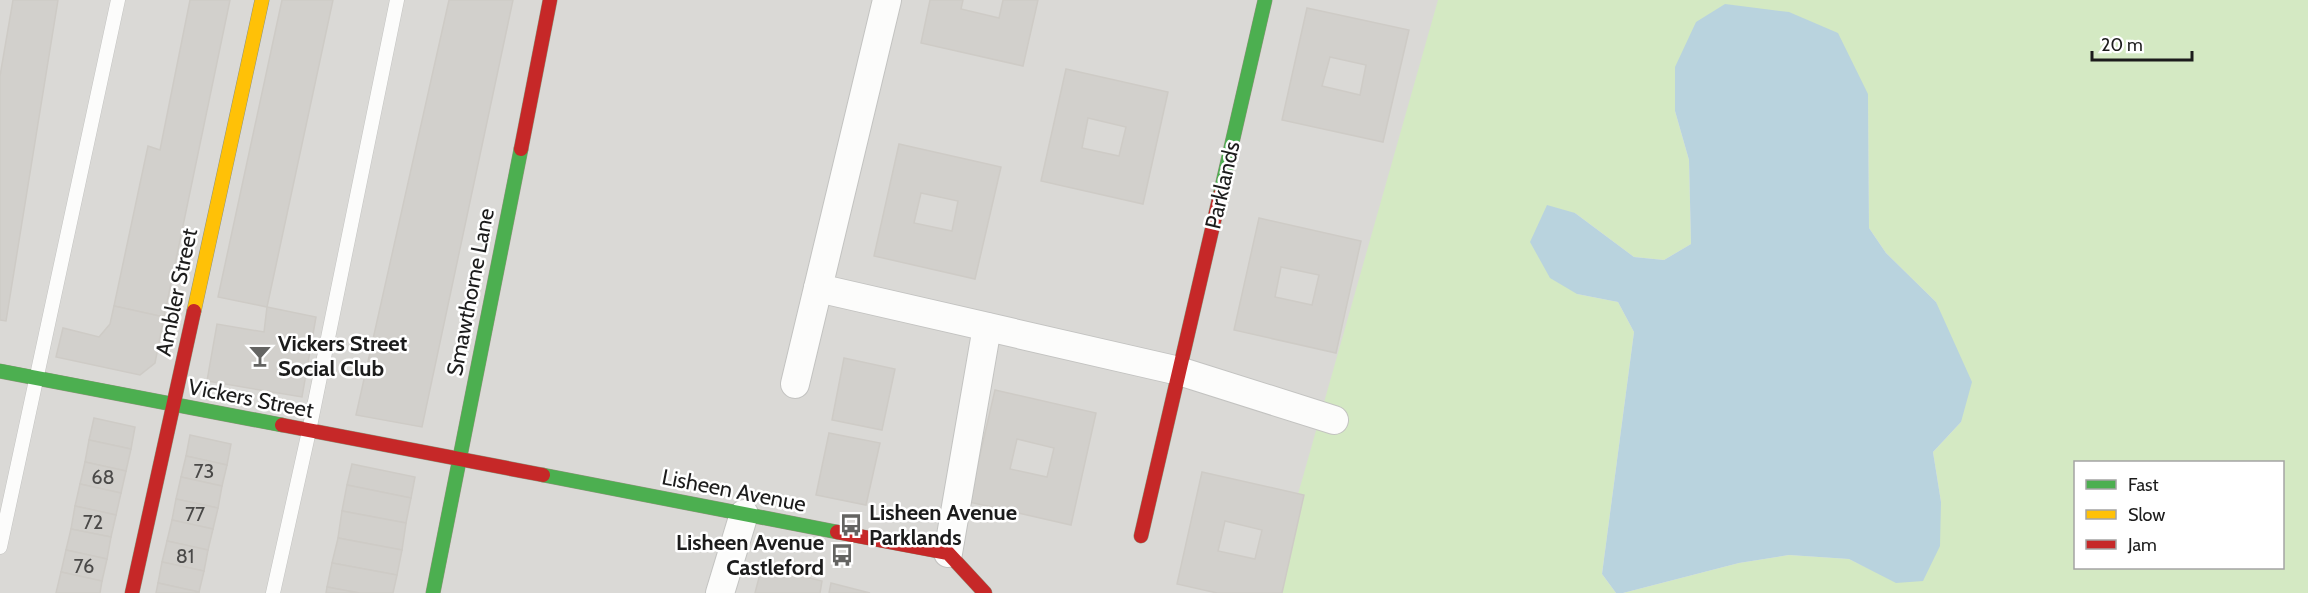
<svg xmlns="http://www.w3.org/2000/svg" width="2308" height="593" viewBox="0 0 2308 593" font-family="Cabin,sans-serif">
	<rect width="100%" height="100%" fill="#ebeae5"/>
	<polygon fill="#dad9d6" points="0,0 1439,0 1299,593 0,593"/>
	<path fill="#d4e9c3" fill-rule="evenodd" d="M 1438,0 L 2308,0 L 2308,593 L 1623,593 L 1739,563 L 1789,555 L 1849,559 L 1896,582 L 1941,502 L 1933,452 L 1961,422 L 1936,302 L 1886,253 L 1869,228 L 1868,94 L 1675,111 L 1689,160 L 1691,244 L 1664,260 L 1634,257 L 1575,213 L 1577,294 L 1618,302 L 1634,332 L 1602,574 L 1616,593 L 1270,593 ZM 2076,462 L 2282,462 L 2282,568 L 2076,568 Z"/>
	<polygon fill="#b9d3de" points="1725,4 1789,12 1838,33 1868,94 1869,228 1886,253 1936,302 1972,382 1961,422 1933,452 1941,502 1940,546 1923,581 1896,583 1849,559 1789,555 1739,563 1623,593 1616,593 1602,574 1634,332 1618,302 1577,294 1550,278 1530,242 1547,205 1575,213 1634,257 1664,260 1691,244 1689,160 1675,111 1675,67 1696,22"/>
	<g fill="#d2d0cc" stroke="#cecbc6" stroke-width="1.5" fill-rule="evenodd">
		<polygon points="13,0 58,0 6,321 0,320 0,76"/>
		<polygon points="190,0 230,0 164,317 114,306 148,146 160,150"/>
		<polygon points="282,0 333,0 267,307 218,297"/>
		<polygon points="449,0 513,0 422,427 356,415"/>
		<polygon points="930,0 963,0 961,9 999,18 1003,0 1038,0 1023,66 921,43"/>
		<path d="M 1307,8 L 1409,30 L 1383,142 L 1282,120 ZM 1330,57 L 1366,65 L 1360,95 L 1322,86 Z"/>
		<path d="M 1066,69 L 1168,92 L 1143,204 L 1041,181 ZM 1088,118 L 1126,127 L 1119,156 L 1082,148 Z"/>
		<path d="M 899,144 L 1001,167 L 975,279 L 874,256 ZM 921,193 L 958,201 L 952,231 L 914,223 Z"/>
		<path d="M 1259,218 L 1361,241 L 1336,353 L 1234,330 ZM 1281,267 L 1319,275 L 1312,305 L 1275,297 Z"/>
		<polygon points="114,306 164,317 155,363 140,375 56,357 63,328 99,337 110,324"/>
		<polygon points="267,307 316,317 302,397 207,381 217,324 264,332"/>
		<polygon points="844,358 895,369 882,430 832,420"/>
		<path d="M 995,390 L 1096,413 L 1071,525 L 969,502 ZM 1017,439 L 1054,448 L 1047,477 L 1010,469 Z"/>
		<polygon points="94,418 135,427 131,449 89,440"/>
		<polygon points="829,433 880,443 866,505 816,495"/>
		<polygon points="190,435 231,444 227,465 186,456"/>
		<polygon points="89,440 131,449 126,471 85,462"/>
		<polygon points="186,456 227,465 222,486 181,477"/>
		<polygon points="85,462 126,471 121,493 80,484"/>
		<polygon points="352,464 415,477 411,498 347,485"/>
		<path d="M 1202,472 L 1304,495 L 1282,593 L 1217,593 L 1177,584 ZM 1225,521 L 1262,530 L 1255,559 L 1218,551 Z"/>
		<polygon points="181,477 222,486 218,508 176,499"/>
		<polygon points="80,484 121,493 116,515 75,506"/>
		<polygon points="347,485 411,498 406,523 342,511"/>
		<polygon points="176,499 218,508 213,529 172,520"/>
		<polygon points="75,506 116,515 111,537 71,529"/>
		<polygon points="342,511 406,523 402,550 338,538"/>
		<polygon points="172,520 213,529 208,550 167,541"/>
		<polygon points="71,529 111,537 107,559 66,550"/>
		<polygon points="338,538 402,550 397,575 332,563"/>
		<polygon points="167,541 208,550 204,571 162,562"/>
		<polygon points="66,550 107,559 102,581 61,572"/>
		<polygon points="162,562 204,571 199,592 158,583"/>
		<polygon points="332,563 397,575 393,593 359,593 327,587"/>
		<polygon points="762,566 822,581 820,593 755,593"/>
		<polygon points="61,572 102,581 100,593 56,593"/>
		<polygon points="158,583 199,592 199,593 156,593"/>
		<polygon points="831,583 870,593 829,593"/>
		<polygon points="327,587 359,593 326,593"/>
	</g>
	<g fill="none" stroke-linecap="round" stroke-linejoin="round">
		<g stroke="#c3c3c1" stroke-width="15">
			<g id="lane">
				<polyline points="0,547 118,0"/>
				<polyline points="273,593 309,431 397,0"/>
			</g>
		</g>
		<g stroke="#c3c3c1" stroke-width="30">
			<g id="street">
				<polyline points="818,288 1179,371 1334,420"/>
				<polyline points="795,384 887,0"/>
				<polyline points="948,553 987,327"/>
				<polyline points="720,593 744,514"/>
			</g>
		</g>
		<g stroke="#90947d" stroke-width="15">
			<g id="fast">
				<polyline points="1220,195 1265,0"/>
				<polyline points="0,371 282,425"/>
				<polyline points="543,475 837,532"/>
				<polyline points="433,593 521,149"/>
			</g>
		</g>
		<g stroke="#90947d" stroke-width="15">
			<polyline id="slow" points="194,311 262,0"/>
		</g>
		<g stroke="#90947d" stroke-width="15">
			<g id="jam">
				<polyline points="521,149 550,0"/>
				<polyline points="282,425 543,475"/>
				<polyline points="837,532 948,553 985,593"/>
				<polyline points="1141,536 1220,195"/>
				<polyline points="132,593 194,311"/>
			</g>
		</g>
		<use href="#lane" stroke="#fcfcfb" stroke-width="14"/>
		<use href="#street" stroke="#fcfcfb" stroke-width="28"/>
		<use href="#fast" stroke="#4caf50" stroke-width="14"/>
		<use href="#slow" stroke="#ffc107" stroke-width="14"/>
		<use href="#jam" stroke="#c62828" stroke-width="14"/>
	</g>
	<defs>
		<g id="bar-bare" transform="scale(1.8)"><path d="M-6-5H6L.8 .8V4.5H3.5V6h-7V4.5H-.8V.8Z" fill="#646462" stroke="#fff" stroke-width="2.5" paint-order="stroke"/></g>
		<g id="bus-bare" transform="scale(1.8)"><path d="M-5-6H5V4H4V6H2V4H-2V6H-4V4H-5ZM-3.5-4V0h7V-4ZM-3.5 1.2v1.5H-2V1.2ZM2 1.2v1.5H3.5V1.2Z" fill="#646462" stroke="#fff" stroke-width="2.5" paint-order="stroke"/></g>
	</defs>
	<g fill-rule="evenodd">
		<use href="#bar-bare" x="260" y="356"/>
		<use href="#bus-bare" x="851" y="525"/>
		<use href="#bus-bare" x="842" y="555"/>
	</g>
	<g text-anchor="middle" stroke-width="5" stroke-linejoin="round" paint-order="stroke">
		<g font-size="20" fill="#4a4948">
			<text x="204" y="478">73</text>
			<text x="103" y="484">68</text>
			<text x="195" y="521">77</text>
			<text x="93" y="529">72</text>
			<text x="185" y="563">81</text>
			<text x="84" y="573">76</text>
		</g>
		<g font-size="22" fill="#1c1c1c" stroke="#fff">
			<text transform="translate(1222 185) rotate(-77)" y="8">Parklands</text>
			<text transform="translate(176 292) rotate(-78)" y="8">Ambler Street</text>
			<text transform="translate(470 292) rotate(-79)" y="8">Smawthorne Lane</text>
			<text transform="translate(251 398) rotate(11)" y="8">Vickers Street</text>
			<text transform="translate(734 490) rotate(11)" y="8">Lisheen Avenue</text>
		</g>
		<g font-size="22" font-weight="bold" fill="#1c1c1c" stroke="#fff" text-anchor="start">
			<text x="278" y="351">Vickers Street<tspan x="278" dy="25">Social Club</tspan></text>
			<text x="869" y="520">Lisheen Avenue<tspan x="869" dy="25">Parklands</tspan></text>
			<text x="824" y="550" text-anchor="end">Lisheen Avenue<tspan x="824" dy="25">Castleford</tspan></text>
		</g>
	</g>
	<rect x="2074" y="461" width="210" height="108" fill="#ffffff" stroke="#a4a4a4" stroke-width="1.5"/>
	<rect x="2086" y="480" width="30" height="9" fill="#4caf50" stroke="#a4a4a4" stroke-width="1.5"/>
	<text x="2128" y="491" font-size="18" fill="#1c1c1c">Fast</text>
	<rect x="2086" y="510" width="30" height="9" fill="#ffc107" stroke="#a4a4a4" stroke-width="1.5"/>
	<text x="2128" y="521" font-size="18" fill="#1c1c1c">Slow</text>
	<rect x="2086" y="540" width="30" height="9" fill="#c62828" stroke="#a4a4a4" stroke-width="1.5"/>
	<text x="2128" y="551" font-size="18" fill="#1c1c1c">Jam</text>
	<path d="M2092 51v9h100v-9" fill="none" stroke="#1c1c1c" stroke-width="3"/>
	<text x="2101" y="51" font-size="18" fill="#1c1c1c" stroke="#ffffff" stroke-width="4.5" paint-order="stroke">20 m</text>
</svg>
